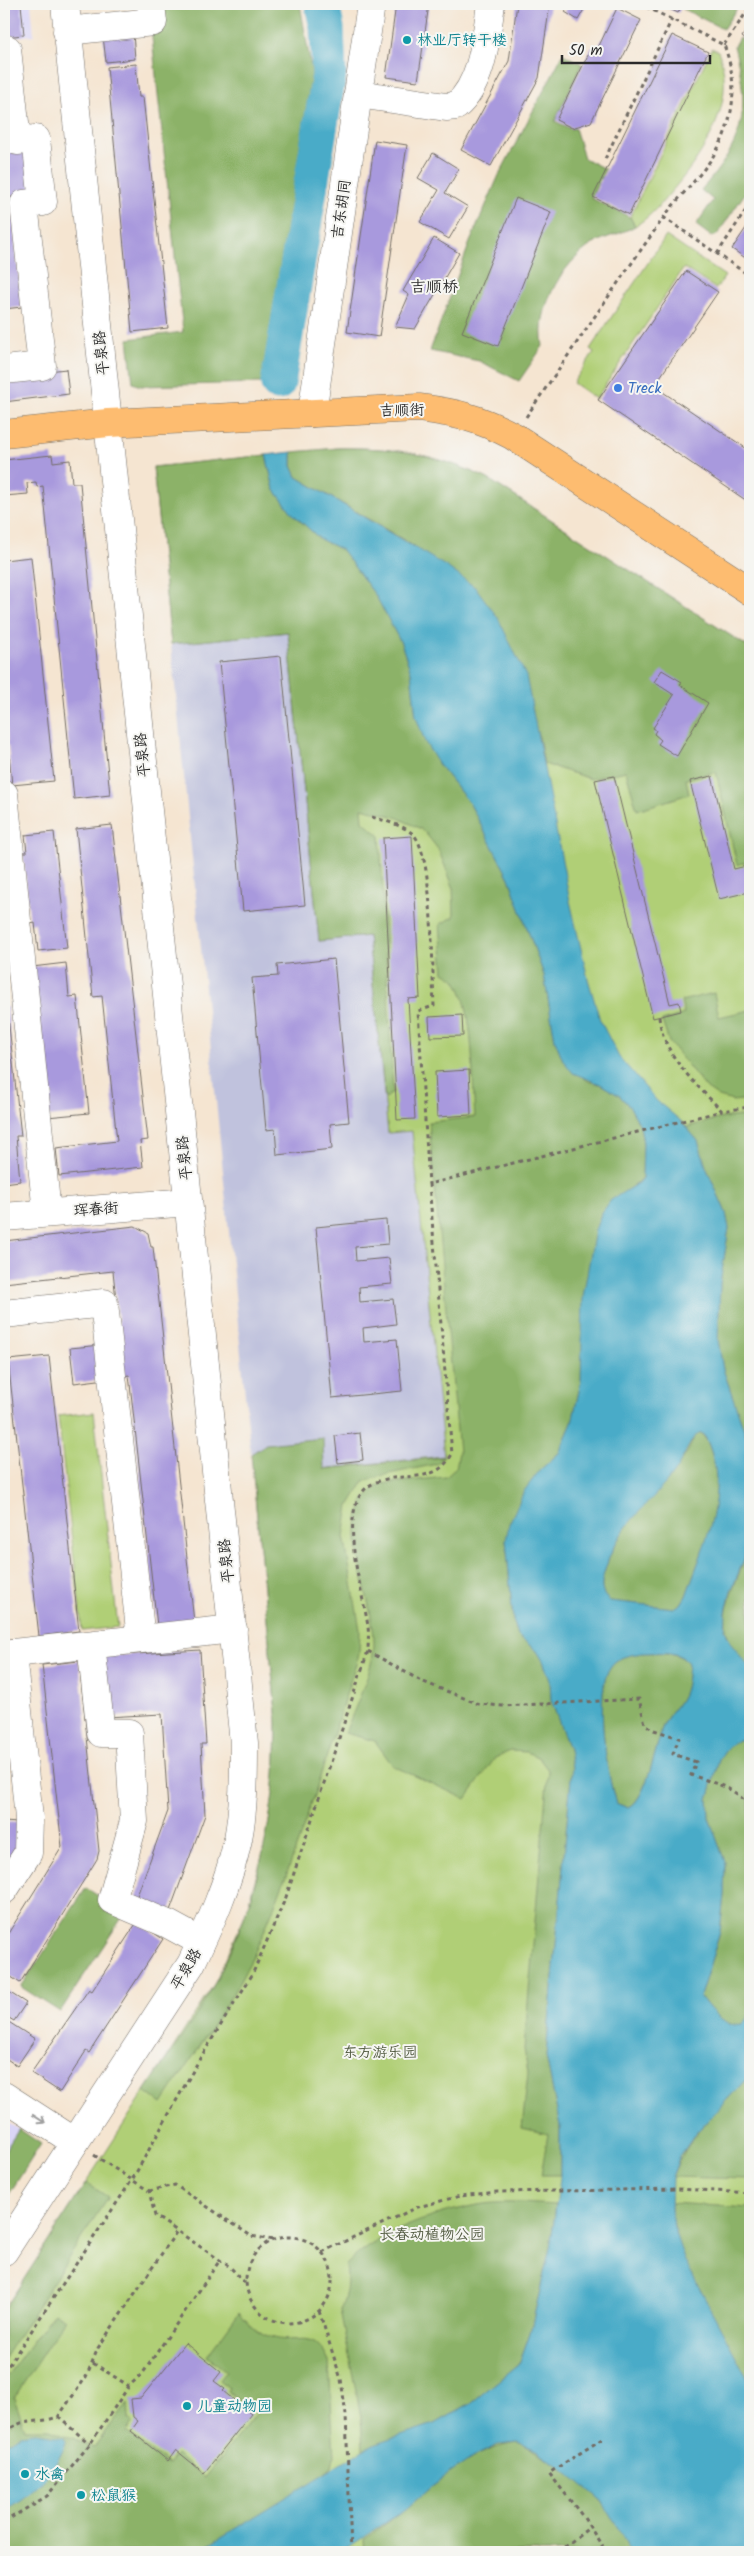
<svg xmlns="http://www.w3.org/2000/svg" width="754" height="2556" viewBox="0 0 754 2556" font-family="Kalam,'LXGW WenKai TC',sans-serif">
	<rect width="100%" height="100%" fill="#f6f6f2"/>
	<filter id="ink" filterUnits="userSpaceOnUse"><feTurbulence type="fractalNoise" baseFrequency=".02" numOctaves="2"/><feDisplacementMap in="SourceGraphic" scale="10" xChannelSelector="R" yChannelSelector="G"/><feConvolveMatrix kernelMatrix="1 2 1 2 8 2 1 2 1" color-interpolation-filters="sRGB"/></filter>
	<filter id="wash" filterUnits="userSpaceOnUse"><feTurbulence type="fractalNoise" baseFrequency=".0096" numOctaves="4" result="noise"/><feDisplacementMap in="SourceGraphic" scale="20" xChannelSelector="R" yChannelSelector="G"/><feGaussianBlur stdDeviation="1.12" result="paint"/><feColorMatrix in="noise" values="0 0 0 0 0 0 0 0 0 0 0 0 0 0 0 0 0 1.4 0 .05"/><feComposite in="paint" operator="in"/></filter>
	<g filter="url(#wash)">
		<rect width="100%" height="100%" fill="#f5e5d1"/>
		<g fill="#dad6f7">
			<polygon points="4,4 31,4 34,35 4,38"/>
			<polygon points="4,2120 41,2144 4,2202"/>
		</g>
		<polygon fill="#c0c2dd" points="288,632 319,941 368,936 388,1133 412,1131 444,1457 253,1476 171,644"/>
		<g fill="#b0cf76" stroke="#6e7d50">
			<path d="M 712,48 L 718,51 C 739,102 703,155 671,192 C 661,204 649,218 635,226 L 630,217 Z"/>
			<polygon points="666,236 725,276 716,289 684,268 596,399 573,383 594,352 590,349"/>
			<path d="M 338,448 C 394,447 437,454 488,479 L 750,648 L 750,2552 L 4,2552 L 4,2310 L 216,1981 L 245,1915 L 265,1846 L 275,1785 L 277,1723 L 253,1476 L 444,1456 L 412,1131 L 388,1133 L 368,936 L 319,941 L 288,632 L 171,644 L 153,467 Z"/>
			<polygon points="94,1412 118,1627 82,1631 58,1416"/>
		</g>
		<g fill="#8cb267" stroke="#5c6e49">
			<polygon points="159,4 300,4 312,73 261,383 140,386 133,383 128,339 183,332 151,28"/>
			<polygon points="685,4 740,4 723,29 683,9"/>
			<path d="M 739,37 L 750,45 L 750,186 L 717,235 L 712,237 L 696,225 L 713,200 L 701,190 C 745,141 751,110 734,46 Z"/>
			<path d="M 563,54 L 582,64 L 555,121 L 571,129 L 575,128 L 584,158 L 605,169 L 591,198 L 630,217 L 635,226 C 622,234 606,236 593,244 C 561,264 536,309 543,346 L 519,381 L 479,361 L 430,351 L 470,242 L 499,175 Z"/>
			<path d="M 338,448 C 394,447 437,454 488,479 L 750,648 L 750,861 L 737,865 L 716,772 L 686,779 L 689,794 L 637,810 L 626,771 L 591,779 L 544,764 L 539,737 L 476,588 L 404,540 L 297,477 L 292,466 L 292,452 Z"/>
			<path d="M 266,455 L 274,489 L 293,514 L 320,539 L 342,550 L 376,596 L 401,643 L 411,672 L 416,717 L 439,765 L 470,804 L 509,878 L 544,975 L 555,1040 L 563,1060 L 588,1081 L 600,1084 L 620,1096 L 630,1107 L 640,1125 L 643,1143 L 642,1178 L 627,1191 L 583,1344 L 581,1382 L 572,1423 L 559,1453 L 540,1470 L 506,1540 L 513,1619 L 518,1636 L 537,1651 L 543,1661 L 550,1680 L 551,1700 L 569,1749 L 572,1767 L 546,2056 L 560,2126 L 560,2175 L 541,2175 L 548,2134 L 522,2128 L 528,2073 L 524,2049 L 548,1770 L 539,1758 L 527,1752 L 510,1751 L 495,1758 L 466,1799 L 393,1766 L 375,1741 L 345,1733 C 354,1710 373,1669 374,1646 C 376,1599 330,1514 381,1484 L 446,1477 L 456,1468 L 459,1452 L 429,1122 L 475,1117 C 472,1081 475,1010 456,981 C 453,977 448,975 444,972 L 440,924 L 454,917 L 453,886 L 438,849 L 423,830 L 396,817 L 362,808 L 363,821 L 380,836 L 393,1092 L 385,1099 L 368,936 L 319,941 L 288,632 L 171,644 L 153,467 Z"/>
			<polygon points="714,993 719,1017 750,1010 750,1099 733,1101 719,1097 707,1089 669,1042 662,1021 684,1014 681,1001"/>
			<polygon points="750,1115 750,1447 723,1369 718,1340 720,1283 729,1228 726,1213 706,1167 698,1141 686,1127 722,1118"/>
			<path d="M 699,1432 C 707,1438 709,1445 712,1455 C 727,1502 701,1552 686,1596 L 681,1604 L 674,1608 L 610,1601 C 599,1593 601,1582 605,1570 C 620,1519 657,1496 686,1454 C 691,1447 692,1438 699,1432 Z"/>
			<path d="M 323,1438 L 324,1469 L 444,1457 L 437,1464 L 389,1474 L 364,1481 L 349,1506 L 344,1536 L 360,1630 L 359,1654 C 328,1750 300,1849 260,1941 C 235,1998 196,2051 162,2104 L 145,2091 C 169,2055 197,2018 217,1979 C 258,1900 277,1812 277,1723 L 251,1454 L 266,1444 Z"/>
			<path d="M 750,1530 L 750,1668 C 710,1632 728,1603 744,1561 C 747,1551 748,1540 750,1530 Z"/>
			<path d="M 642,1653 C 658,1653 677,1650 688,1663 C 687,1675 687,1689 680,1700 C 675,1709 667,1716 663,1725 C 656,1745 647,1799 628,1808 L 616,1803 C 607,1777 593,1688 611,1666 C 618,1656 631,1655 642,1653 Z"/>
			<path d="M 749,1738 L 750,2015 C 748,2018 745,2022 742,2024 C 726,2031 707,2006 700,1996 L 720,1933 L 724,1895 L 725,1862 L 709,1818 L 708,1799 L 719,1760 L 728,1747 L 738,1740 Z"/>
			<polygon points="86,1888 125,1913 60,2012 21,1987"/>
			<path d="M 750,2075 L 750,2179 L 672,2177 C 688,2135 721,2107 750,2075 Z"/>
			<polygon points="19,2129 41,2144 4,2202 4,2152"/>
			<polygon points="86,2183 108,2197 4,2358 4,2310"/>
			<path d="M 519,2203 L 556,2205 L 550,2248 L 530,2333 L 519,2364 L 471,2403 L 434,2424 L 363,2450 L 361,2417 L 340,2310 C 347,2294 348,2282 346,2265 C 376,2233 441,2210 484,2204 C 495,2202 507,2203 519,2203 Z"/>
			<path d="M 671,2203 L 750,2208 L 750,2383 C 724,2335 669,2256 671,2203 Z"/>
			<path d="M 54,2312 L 65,2319 L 14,2398 L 25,2429 L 50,2429 L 94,2447 L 128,2403 L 129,2419 L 133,2422 L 126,2432 L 168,2465 L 176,2455 L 205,2478 L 256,2413 L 227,2391 L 229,2388 L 219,2380 L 226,2371 L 207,2356 L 239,2312 C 248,2324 259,2334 274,2338 C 302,2345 313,2327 329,2362 L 334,2457 L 332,2467 L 320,2478 L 197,2552 L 4,2552 L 4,2380 Z"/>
			<path d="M 518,2443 C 543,2453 586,2481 603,2503 C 614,2518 623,2536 632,2552 L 365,2552 L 364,2539 C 415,2508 456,2450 518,2443 Z"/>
		</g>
		<g fill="#49abc8" stroke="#3a6b7a" fill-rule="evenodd">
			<path d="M 292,452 L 292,466 L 297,477 L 447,567 L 476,588 L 498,618 L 526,676 L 570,901 L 588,979 L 600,1020 L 619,1057 L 657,1101 L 681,1121 L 698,1141 L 706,1167 L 726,1213 L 729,1228 L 720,1283 L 718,1340 L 723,1369 L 750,1447 L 750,1530 L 744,1559 L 730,1594 L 726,1612 L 725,1630 L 731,1644 L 750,1668 L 750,1738 L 738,1740 L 728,1747 L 719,1760 L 708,1799 L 709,1818 L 725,1862 L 724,1895 L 720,1932 L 700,1996 C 710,2010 724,2027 742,2024 L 750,2015 L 750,2075 L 696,2133 L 680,2156 L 672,2177 L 671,2209 L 673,2227 L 684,2259 L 750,2383 L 750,2552 L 632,2552 L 602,2501 L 560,2466 L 536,2450 L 518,2443 L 498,2445 L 475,2456 L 433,2485 L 405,2510 L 341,2552 L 197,2552 L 363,2450 L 374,2444 L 434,2424 L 471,2403 L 519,2364 L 530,2333 L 550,2248 L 560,2178 L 560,2126 L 546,2056 L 572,1767 L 569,1749 L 551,1700 L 550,1680 L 543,1661 L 537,1651 L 518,1636 L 513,1619 L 506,1540 L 509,1524 L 524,1491 L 540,1470 L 559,1453 L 572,1423 L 581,1382 L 583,1297 L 595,1230 L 601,1214 L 611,1200 L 638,1183 L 642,1178 L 643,1143 L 640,1125 L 630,1107 L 620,1096 L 600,1084 L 573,1073 L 563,1060 L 555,1040 L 544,975 L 509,878 L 470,804 L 439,765 L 425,742 L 416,717 L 411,672 L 401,643 L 376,596 L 342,550 L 320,539 L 293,514 L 274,489 L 266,455 ZM 700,1432 C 707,1437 708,1443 711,1451 C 727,1500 702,1550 686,1596 L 681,1604 L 674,1608 L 610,1601 C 599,1593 601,1582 605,1570 C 619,1523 645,1510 673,1474 C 683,1461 688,1441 700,1432 ZM 642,1653 C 658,1653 678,1649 688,1663 C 687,1675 687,1689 680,1700 C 675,1709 667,1716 663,1726 C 656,1745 647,1800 628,1808 L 616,1803 C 607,1777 593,1688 611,1666 C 618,1656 631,1655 642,1653 Z"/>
			<path d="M 36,2433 L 64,2437 L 66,2441 C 59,2469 28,2498 4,2510 L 4,2445 L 20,2435 Z"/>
		</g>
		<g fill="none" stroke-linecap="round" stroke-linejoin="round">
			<polyline stroke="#49abc8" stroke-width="35" points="278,383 329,75 327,28 322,4"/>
		</g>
		<g id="blocks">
			<g fill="#a899dd">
				<polygon points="4,4 21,4 24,35 4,37"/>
				<polygon points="396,4 429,4 418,81 386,77"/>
				<polygon points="517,4 550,4 539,78 491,166 461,150 509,61"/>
				<polygon points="569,4 587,4 578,20 565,12"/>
				<polygon points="659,4 683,4 678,13"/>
				<polygon points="617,8 641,20 591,122 572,128 556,120 592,47 597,50"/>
				<polygon points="750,24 750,43 742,37"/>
				<polygon points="133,33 135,59 106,62 103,36"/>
				<polygon points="672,35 708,52 629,215 593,197"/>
				<polygon points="136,64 139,97 143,97 168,328 132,332 107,67"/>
				<polygon points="4,139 6,150 29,148 34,195 11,197 22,307 4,309"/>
				<polygon points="375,140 407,145 379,337 347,332"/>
				<polygon points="433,153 459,169 445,193 468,207 449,239 420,222 439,190 418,178"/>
				<polygon points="516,198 551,212 498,346 462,332"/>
				<polygon points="750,222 750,261 732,249"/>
				<polygon points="434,238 459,253 415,329 395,327 409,295 403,291"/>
				<polygon points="686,271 718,292 654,386 750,451 750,503 598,400"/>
				<polygon points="66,369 69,394 4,402 4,376"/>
				<polygon points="52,455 53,462 70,460 72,483 80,483 110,795 74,799 43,486 37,487 36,482 27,483 28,494 4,496 4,460"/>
				<polygon points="31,557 54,781 12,785 4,703 4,560"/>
				<polygon points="281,656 305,905 243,911 219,662"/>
				<polygon points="662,670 682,682 680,685 708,703 677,756 658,744 661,740 654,734 656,730 653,728 674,695 654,682"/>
				<polygon points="614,776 670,1004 679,1002 681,1011 653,1018 595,780"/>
				<polygon points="712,776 734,869 750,865 750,895 749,892 719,899 690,781"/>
				<polygon points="112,825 148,1140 140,1141 143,1167 59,1176 56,1148 117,1141 102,996 93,997 76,829"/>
				<polygon points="54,832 67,948 38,951 35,923 30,924 23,852 27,852 25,835"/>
				<polygon points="412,836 420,998 408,999 415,1119 397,1120 383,838"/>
				<polygon points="334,959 349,1122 330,1124 332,1149 277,1155 275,1129 266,1130 252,978 278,976 277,965"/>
				<polygon points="66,963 69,997 77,996 89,1113 47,1117 32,967"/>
				<polygon points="4,1007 7,1007 21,1136 16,1136 20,1181 4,1183"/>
				<polygon points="462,1015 463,1036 430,1037 429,1017"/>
				<polygon points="469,1070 471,1115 437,1117 435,1072"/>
				<polygon points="386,1220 388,1244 355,1247 356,1261 389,1258 392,1284 359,1287 360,1302 393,1299 396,1324 363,1328 364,1342 397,1339 402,1391 332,1398 316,1227"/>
				<polygon points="135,1226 148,1233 151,1247 153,1247 194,1622 157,1626 129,1375 124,1376 113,1271 4,1283 4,1241"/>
				<polygon points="102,1345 106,1379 74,1383 70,1348"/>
				<polygon points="49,1356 79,1631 39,1636 8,1360"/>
				<polygon points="360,1433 363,1460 338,1463 335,1436"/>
				<polygon points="200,1650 206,1744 201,1744 205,1815 168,1916 134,1904 168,1811 162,1714 107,1717 104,1656"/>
				<polygon points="79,1661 99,1851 97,1859 20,1983 4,1972 4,1940 62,1847 42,1665"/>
				<polygon points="4,1822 18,1823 15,1852 4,1875"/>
				<polygon points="137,1922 163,1939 89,2053 86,2051 60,2092 31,2073 89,1989 92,1991"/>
				<polygon points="4,1989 26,2003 14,2021 4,2015"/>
				<polygon points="4,2019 35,2039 17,2066 4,2057"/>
				<polygon points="185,2343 221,2372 214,2381 225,2389 223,2391 251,2414 204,2473 176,2450 168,2461 131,2431 138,2421 133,2417 131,2399 141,2398"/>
			</g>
		</g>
	</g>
	<g filter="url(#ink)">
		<use href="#blocks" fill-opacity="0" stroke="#726c65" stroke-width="1"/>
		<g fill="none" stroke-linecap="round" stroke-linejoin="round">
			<g stroke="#726c65" stroke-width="29">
				<g id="minor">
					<polyline points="67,31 153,22 151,4"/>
					<path d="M 358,94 L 446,107 L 456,106 C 483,83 486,37 491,4"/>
					<polyline points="4,370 42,366 24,204 43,202 36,139 17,141 7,49"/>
					<polyline points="312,413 371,4"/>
					<polyline points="4,794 47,1213"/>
					<polyline points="4,1217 188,1202"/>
					<polyline points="4,1314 104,1303 141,1639"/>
					<polyline points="91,1645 101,1733 129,1733 134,1821 112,1900 168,1924 201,1942"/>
					<polyline points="4,1654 233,1629"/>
					<polyline points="4,1890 28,1853 29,1818 12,1653"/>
					<polyline points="4,2096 75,2142"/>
					<path d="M 4,2251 L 191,1964 C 210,1924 229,1883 238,1839 C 244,1807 244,1775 244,1743 L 65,4"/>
				</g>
			</g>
			<g stroke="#726c65" stroke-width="29">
				<path id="major" d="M 4,434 L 108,423 L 419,408 C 457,413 479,418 513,436 L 750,591"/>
			</g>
			<g stroke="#726c65" stroke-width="3" stroke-dasharray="4 4" stroke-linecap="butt">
				<polyline points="724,45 750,7"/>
				<polyline points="605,159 672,19"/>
				<polyline points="663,217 750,276"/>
				<polyline points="717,254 750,204"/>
				<path d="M 526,417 C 571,351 616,285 662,220 C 683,190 714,166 726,130 C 736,101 735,74 724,45 L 640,4"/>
				<path d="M 372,817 C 385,821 404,825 414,835 C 434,858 432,971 434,1006 L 418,1011 L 429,1184"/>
				<path d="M 659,1017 C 663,1056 696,1084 722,1111 L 750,1107"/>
				<path d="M 368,1651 L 421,1681 L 479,1704 L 503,1706 L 639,1699 L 645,1724 L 654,1730 L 679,1738 L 673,1754 L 696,1762 L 691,1775 C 711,1782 742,1789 750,1810"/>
				<polyline points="750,1959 750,1964"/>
				<polyline points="94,2155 149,2191 155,2216 230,2267 246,2284"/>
				<polyline points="149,2191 175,2185 251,2236 273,2240"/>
				<circle cx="289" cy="2280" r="43"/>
				<polyline points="322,2252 418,2207 460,2196 497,2192 679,2189 750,2193"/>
				<polyline points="319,2311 341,2379 346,2415 351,2552"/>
				<polyline points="93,2363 129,2386"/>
				<path d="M 4,2372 L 132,2180 L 199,2060 L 252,1975 L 286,1897 L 368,1651 C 368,1643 369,1635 368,1627 C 364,1593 332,1502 374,1483 C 402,1470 435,1487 452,1454 L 429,1184 L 722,1111"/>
				<polyline points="58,2417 90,2444"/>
				<polyline points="4,2431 21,2423 47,2420 58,2417 86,2377 98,2348 177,2231"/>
				<polyline points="602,2439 549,2473 584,2518 606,2552"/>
				<polyline points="4,2522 47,2496 90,2444 129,2386 143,2373 220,2260"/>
				<polyline points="4,2550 5,2552"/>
				<polyline points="558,2552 590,2527"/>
			</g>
			<use href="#minor" stroke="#fff" stroke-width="28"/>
			<use href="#major" stroke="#fdbc6f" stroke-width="28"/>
		</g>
		<defs><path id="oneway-shaft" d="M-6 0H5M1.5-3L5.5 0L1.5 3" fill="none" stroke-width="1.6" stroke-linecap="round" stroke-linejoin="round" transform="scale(1.25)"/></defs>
		<use stroke="#a0a0a0" href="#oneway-shaft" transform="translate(39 2119) rotate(33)"/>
	</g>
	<g fill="#0f9aa8" stroke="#f6f6f2" stroke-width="2">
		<circle cx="407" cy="40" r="5"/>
		<circle cx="187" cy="2406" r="5"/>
		<circle cx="25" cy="2474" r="5"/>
		<circle cx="81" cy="2495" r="5"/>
	</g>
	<circle fill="#3f7fe0" stroke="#f6f6f2" stroke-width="2" cx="618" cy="388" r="5"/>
	<g text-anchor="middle" stroke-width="4" stroke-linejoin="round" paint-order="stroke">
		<g font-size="15" fill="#0d838f" stroke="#f6f6f2" text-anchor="start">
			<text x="417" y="45">林业厅转干楼</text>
			<text x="197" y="2411">儿童动物园</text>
			<text x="35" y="2479">水禽</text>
			<text x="91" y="2500">松鼠猴</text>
		</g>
		<g font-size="15" fill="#2b2b2b" stroke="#f6f6f2">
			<text transform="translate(341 209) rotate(-82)" y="5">吉东胡同</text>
			<text transform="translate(101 353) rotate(-96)" y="5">平泉路</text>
			<text transform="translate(402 410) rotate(-1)" y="5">吉顺街</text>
			<text transform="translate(142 755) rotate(-96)" y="5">平泉路</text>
			<text transform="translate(184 1158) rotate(-96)" y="5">平泉路</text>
			<text transform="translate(96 1209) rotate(-4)" y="5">珲春街</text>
			<text transform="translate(226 1561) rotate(-96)" y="5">平泉路</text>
			<text transform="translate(186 1969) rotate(-60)" y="5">平泉路</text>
		</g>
		<g font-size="15" fill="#366cbe" stroke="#f6f6f2" text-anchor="start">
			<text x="628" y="393">Treck</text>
		</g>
		<g font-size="15" fill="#535c42" stroke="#f6f6f2">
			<text x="380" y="2057">东方游乐园</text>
			<text x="432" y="2239">长春动植物公园</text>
		</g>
		<g font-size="16" fill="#2b2b2b" stroke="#f6f6f2">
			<text x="434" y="292">吉顺桥</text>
		</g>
	</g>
	<rect width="754" height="2556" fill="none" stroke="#f6f6f2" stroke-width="20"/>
	<path d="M562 55v8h148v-8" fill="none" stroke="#2b2b2b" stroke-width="2.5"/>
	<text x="569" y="55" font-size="15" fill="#2b2b2b" stroke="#f6f6f2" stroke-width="4" paint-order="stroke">50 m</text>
</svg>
